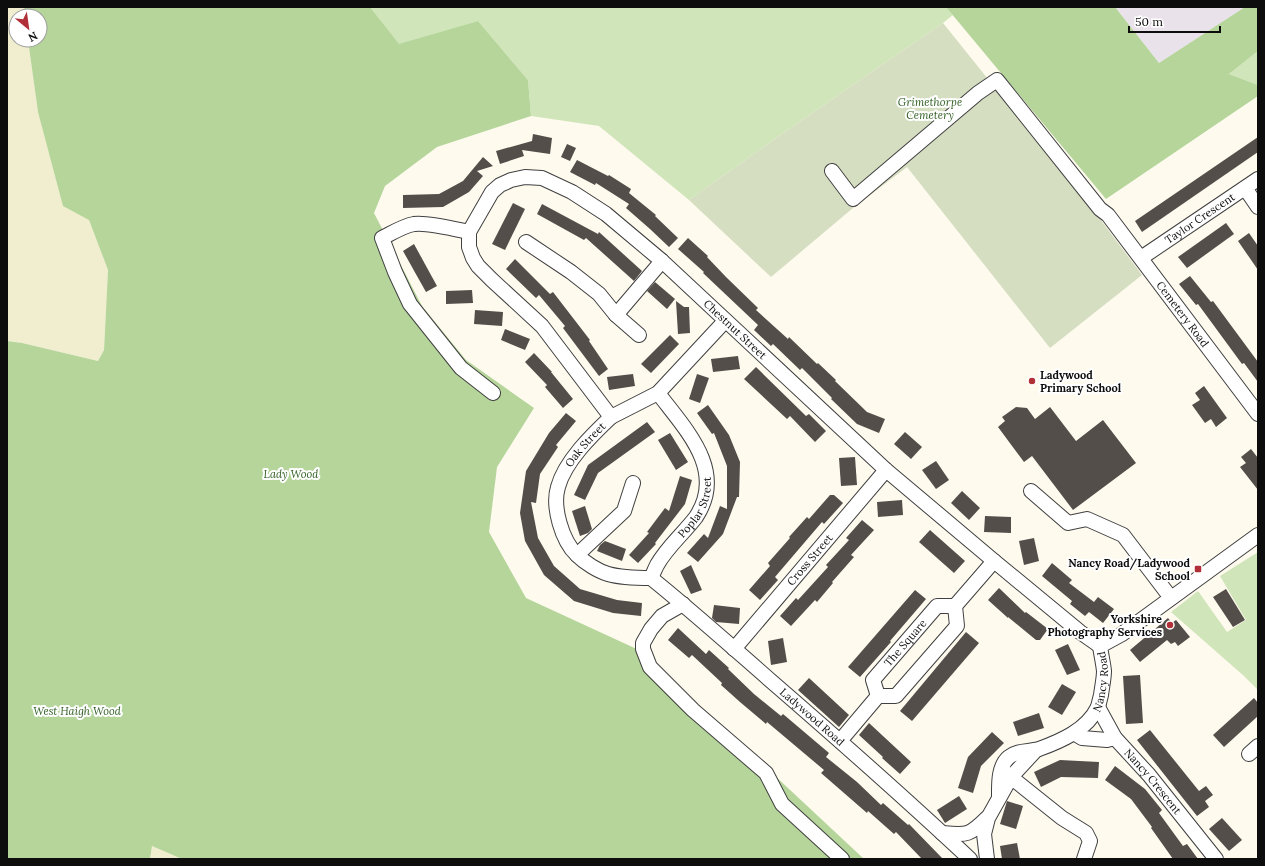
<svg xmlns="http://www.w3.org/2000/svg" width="1265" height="866" viewBox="0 0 1265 866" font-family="Lora,serif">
	<rect width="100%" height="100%" fill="#fefaee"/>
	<polygon fill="#eae2eb" points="1115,7 1245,7 1159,63"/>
	<g fill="#f1eed0">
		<polygon points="7,7 24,7 25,16 16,16 16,40 28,40 38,112 89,220 108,270 104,350 98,361 22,343 7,341"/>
		<polygon points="152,846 182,859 150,859"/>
	</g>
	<g fill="#d1e5ba">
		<polygon points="370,7 946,7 953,15 943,23 789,129 689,200 599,126 531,116 528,80 478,21 399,45"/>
		<polygon points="1258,51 1258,85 1229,74"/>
		<polygon points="1258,552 1258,690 1244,676 1171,612 1198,591 1227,632 1246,620 1220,576"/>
	</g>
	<g fill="#b5d59b">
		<polygon points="24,7 370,7 399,44 478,21 528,80 531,116 437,147 385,186 374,213 422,306 466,360 534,408 497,467 489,532 526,598 641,651 864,859 182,859 152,846 150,859 7,859 7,341 22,343 98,361 104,350 108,270 89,220 63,206 38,112 28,40 40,40 40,16 25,16"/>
		<polygon points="946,7 1115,7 1159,63 1245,7 1258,7 1258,51 1229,74 1258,85 1258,96 1106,199"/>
	</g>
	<polygon fill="#d5dec1" points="943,23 1094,211 1142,275 1050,348 907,167 853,208 771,277 689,200 789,129"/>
	<g fill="#544e4a">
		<polygon points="533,134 552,138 550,154 522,150 524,156 500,164 496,151 532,141"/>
		<polygon points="1258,137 1258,152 1142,232 1135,221"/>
		<polygon points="567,144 576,148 570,161 561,157"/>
		<polygon points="483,157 493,166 477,171 483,176 469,192 443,207 403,208 403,195 439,194 463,181"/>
		<polygon points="577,160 608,176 609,175 631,189 629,193 656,215 655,216 678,238 669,247 650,229 626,208 629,204 596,183 595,185 570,172"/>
		<polygon points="513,203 525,209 505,250 492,244"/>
		<polygon points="542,204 598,234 599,232 642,271 634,281 586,238 584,240 537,214"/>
		<polygon points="1226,223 1234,234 1187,268 1178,257"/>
		<polygon points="1249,233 1258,246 1258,270 1238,241"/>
		<polygon points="688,238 708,256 707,257 726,277 758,308 756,310 788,339 789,337 817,364 818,363 836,380 835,381 867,412 885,419 879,433 857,424 831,399 832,398 802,368 800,370 773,344 771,346 754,330 758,325 703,273 704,272 678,249"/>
		<polygon points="414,244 437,286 426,292 403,251"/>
		<polygon points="515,259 550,294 553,292 590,340 589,341 608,369 599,376 563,328 565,326 539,295 536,298 506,269"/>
		<polygon points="1190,276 1211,302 1213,301 1258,362 1258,382 1244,363 1242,364 1198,304 1196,305 1179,284"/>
		<polygon points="655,282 675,299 667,309 647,291"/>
		<polygon points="472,290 473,303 446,304 446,291"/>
		<polygon points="676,301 684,307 689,307 690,333 678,334"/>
		<polygon points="475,310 503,312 502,326 474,324"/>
		<polygon points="505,329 530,339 525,350 501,340"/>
		<polygon points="670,335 679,344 651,373 641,364"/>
		<polygon points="534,353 552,372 551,372 573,399 563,408 545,387 547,385 525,362"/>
		<polygon points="738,356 740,369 713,372 711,359"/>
		<polygon points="756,367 806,416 809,414 826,431 815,442 790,416 787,419 744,379"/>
		<polygon points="633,374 635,386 609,390 607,377"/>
		<polygon points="697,374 709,378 700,403 689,399"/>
		<polygon points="1204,386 1227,418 1216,427 1211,419 1205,423 1192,405 1200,400 1195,393"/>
		<polygon points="708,405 729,435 740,462 739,497 737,497 723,534 698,562 687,553 704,534 708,538 720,506 727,509 727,466 714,433 712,434 697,413"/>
		<polygon points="1016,407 1027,408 1035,419 1050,407 1076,441 1103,420 1136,463 1073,510 1032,456 1024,462 998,427 1005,421 1002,417"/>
		<polygon points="566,413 576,421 556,445 558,447 540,474 536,503 531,502 538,538 554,566 580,589 617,600 642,603 641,616 613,613 574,601 544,575 525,541 520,513 526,471 549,433"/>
		<polygon points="647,422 655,432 598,473 585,500 574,495 588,465"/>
		<polygon points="905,432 922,447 911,459 894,444"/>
		<polygon points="670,433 688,462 676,470 658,440"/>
		<polygon points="1251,449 1258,458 1258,490 1240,467 1246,463 1241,457"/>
		<polygon points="855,457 857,485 841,486 839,458"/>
		<polygon points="936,461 949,480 936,489 922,470"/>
		<polygon points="680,476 692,480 685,504 655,543 656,544 638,563 629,555 649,533 647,532 665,508 669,511"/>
		<polygon points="962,491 980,508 969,520 951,503"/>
		<polygon points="830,495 834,495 843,503 824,524 822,522 775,577 778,580 760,600 749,590 770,566 768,563 790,538 789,537 807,517 809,519"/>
		<polygon points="902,500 903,515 878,517 877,502"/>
		<polygon points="585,506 592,529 588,533 580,536 572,511"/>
		<polygon points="985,516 1011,517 1011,533 984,532"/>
		<polygon points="862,520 874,530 851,555 854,557 832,582 833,583 817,602 815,600 791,626 780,616 796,598 798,600 828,567 826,565 849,540 846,538"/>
		<polygon points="930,530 965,561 954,573 919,542"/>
		<polygon points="1034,538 1039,561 1024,565 1019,541"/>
		<polygon points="605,541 626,549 622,561 597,551 600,545"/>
		<polygon points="1052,563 1072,580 1069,583 1094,602 1098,597 1114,609 1103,623 1089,612 1085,616 1070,604 1072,601 1042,576"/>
		<polygon points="691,565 702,590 691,594 680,571"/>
		<polygon points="999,588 1025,613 1026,612 1048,629 1040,640 1036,640 1008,617 1008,618 988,600"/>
		<polygon points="1226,589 1245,620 1233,627 1213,597"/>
		<polygon points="915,590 926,599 890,641 891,642 860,677 848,667"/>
		<polygon points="714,605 740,608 739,624 716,622 712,618"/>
		<polygon points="1168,618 1172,623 1176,620 1190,637 1178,646 1175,642 1171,644 1167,640 1140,662 1130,650"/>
		<polygon points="678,628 706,654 709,650 729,668 728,669 754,694 781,716 783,714 829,753 826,757 857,782 881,805 883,803 908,825 909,824 943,859 922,859 896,832 894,834 868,811 867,813 821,773 824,770 767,722 766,724 740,702 721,685 722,683 692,655 689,658 668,640"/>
		<polygon points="966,632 979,643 912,721 900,711"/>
		<polygon points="783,638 787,662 771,665 768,641"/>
		<polygon points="1068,644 1080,670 1067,675 1055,650"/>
		<polygon points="1140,675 1143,723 1126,724 1123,676"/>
		<polygon points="809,678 849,715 839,727 798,690"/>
		<polygon points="1062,684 1076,692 1062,715 1048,707"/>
		<polygon points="1254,698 1258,703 1258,716 1224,747 1213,735"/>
		<polygon points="1039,713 1044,728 1018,736 1013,722"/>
		<polygon points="869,723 911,762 900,774 882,758 883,757 859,735"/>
		<polygon points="1150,730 1199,791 1206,786 1213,795 1205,801 1209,807 1197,816 1137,740"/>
		<polygon points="992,732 1004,743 981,766 973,793 958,788 968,757"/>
		<polygon points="1060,760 1099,762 1098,778 1061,777 1041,787 1034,772"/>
		<polygon points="1115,766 1145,789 1162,810 1159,813 1183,846 1187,844 1198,859 1173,859 1151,828 1152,827 1131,799 1105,780"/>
		<polygon points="959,796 967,809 945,823 937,810"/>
		<polygon points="1007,801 1023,806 1016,829 1000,824"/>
		<polygon points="1222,818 1242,840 1229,851 1209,829"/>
		<polygon points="1017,843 1020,859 1002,859 1000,846"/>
	</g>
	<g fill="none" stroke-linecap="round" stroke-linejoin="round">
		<g stroke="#404040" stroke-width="16">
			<g id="minor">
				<path id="s1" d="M 832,171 L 853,199 L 978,93 L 997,80 L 1100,209 L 1108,215 L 1258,414"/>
				<polyline points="1245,188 1258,207"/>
				<path d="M 469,232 C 455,229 427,222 414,224 C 403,226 392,233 382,238 L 395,272 L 410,304 L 461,368 L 493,393"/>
				<polyline points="526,242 571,272 599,294 616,315 639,335"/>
				<path id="s2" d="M 1141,258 L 1258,179"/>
				<polyline points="616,315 662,261"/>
				<polyline points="611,417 658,393 725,321"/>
				<polyline points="1031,491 1068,523 1087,519 1123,535 1171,598"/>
				<polyline points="577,555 624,511 633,483"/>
				<path id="s3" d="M 651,578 C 637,578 622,578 608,574 C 598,571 585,563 577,555 C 562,541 552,507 558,487 C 565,461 592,435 611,417 L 542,326 L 492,280 L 478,266 L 473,258 L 469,247 L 469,232 L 492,192 L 500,185 L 511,180 L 525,177 L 542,178 L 572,192 L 606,214 L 662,261 L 886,470 L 994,561 L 1080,632 L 1100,646"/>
				<path id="s4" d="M 651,578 C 692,611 731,646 771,681 C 838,739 905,798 970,859"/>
				<path id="s5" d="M 651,578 C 653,574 655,569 657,565 C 667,547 684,533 696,517 C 727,470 685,429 658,393"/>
				<polyline points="683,604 662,616 651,629 643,643 643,649 650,667 693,710 766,773 782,804 842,859"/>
				<path id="s6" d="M 734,649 L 886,470"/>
				<path id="s7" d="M 878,696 L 873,680 L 937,606 L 955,606"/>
				<path id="s8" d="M 1098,707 L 1115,738 L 1149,775 L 1216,859"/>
				<polyline points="1074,733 1082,738 1107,740 1115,738"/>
				<polyline points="840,741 878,696 896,696 957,626 955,606 994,561"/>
				<polyline points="1249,754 1258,746"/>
				<polyline points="1002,770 1062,818 1086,833 1090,841 1084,859"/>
				<path id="s9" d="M 999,797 C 999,784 998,766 1009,757 C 1018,750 1029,752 1039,749 C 1061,741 1087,730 1098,707 C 1099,703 1100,699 1101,695 C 1102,687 1104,678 1104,671 C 1103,662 1101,654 1100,646 L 1122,634 L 1258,535"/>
				<path d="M 942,833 C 967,835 969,836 987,818"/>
				<polyline points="987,859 984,834 988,818 1011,777 1036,750"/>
			</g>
		</g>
		<use href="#minor" stroke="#fff" stroke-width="14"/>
	</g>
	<g fill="#b13038" stroke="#fff" stroke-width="1.5">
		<circle cx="1032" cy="381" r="4"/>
		<rect x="1194" y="565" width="8" height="8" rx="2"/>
		<circle cx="1170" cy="625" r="4"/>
	</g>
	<g text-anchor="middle" stroke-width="4" stroke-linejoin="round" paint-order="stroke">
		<g font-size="11" font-style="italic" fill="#305f22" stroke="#fff">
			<text x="930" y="106">Grimethorpe<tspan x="930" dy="13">Cemetery</tspan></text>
			<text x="291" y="478">Lady Wood</text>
			<text x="77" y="715">West Haigh Wood</text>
		</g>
		<g font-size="11" fill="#0d0d0d" stroke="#fff">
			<text dy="4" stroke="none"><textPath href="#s2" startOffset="71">Taylor Crescent</textPath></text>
			<text dy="4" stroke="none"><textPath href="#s1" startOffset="521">Cemetery Road</textPath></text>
			<text dy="4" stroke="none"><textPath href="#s3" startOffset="827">Chestnut Street</textPath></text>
			<text dy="4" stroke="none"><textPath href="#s3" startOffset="204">Oak Street</textPath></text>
			<text dy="4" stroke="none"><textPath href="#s5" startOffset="85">Poplar Street</textPath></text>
			<text dy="4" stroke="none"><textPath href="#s6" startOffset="117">Cross Street</textPath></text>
			<text dy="4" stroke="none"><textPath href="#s7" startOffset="66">The Square</textPath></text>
			<text dy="4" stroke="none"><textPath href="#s9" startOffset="174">Nancy Road</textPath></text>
			<text dy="4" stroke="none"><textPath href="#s4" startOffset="213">Ladywood Road</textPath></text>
			<text dy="4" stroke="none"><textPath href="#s8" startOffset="93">Nancy Crescent</textPath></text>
		</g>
		<g font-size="11" font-weight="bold" fill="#0d0d0d" stroke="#fff" text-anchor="end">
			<text x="1040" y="379" text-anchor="start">Ladywood<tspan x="1040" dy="13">Primary School</tspan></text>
			<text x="1190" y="567">Nancy Road/Ladywood<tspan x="1190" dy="13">School</tspan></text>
			<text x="1162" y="623">Yorkshire<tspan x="1162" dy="13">Photography Services</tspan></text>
		</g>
	</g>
	<rect width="1265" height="866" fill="none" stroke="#0d0d0d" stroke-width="16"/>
	<g transform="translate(28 28) rotate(151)"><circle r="19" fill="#ffffff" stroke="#9e9e9e"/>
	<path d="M0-3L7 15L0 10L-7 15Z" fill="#b13038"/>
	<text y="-6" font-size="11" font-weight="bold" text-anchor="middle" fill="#0d0d0d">N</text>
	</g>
	<path d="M1129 26v6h91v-6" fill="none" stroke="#0d0d0d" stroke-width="2"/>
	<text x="1135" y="26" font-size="12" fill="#0d0d0d" stroke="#ffffff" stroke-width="3" paint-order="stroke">50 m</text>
</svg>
